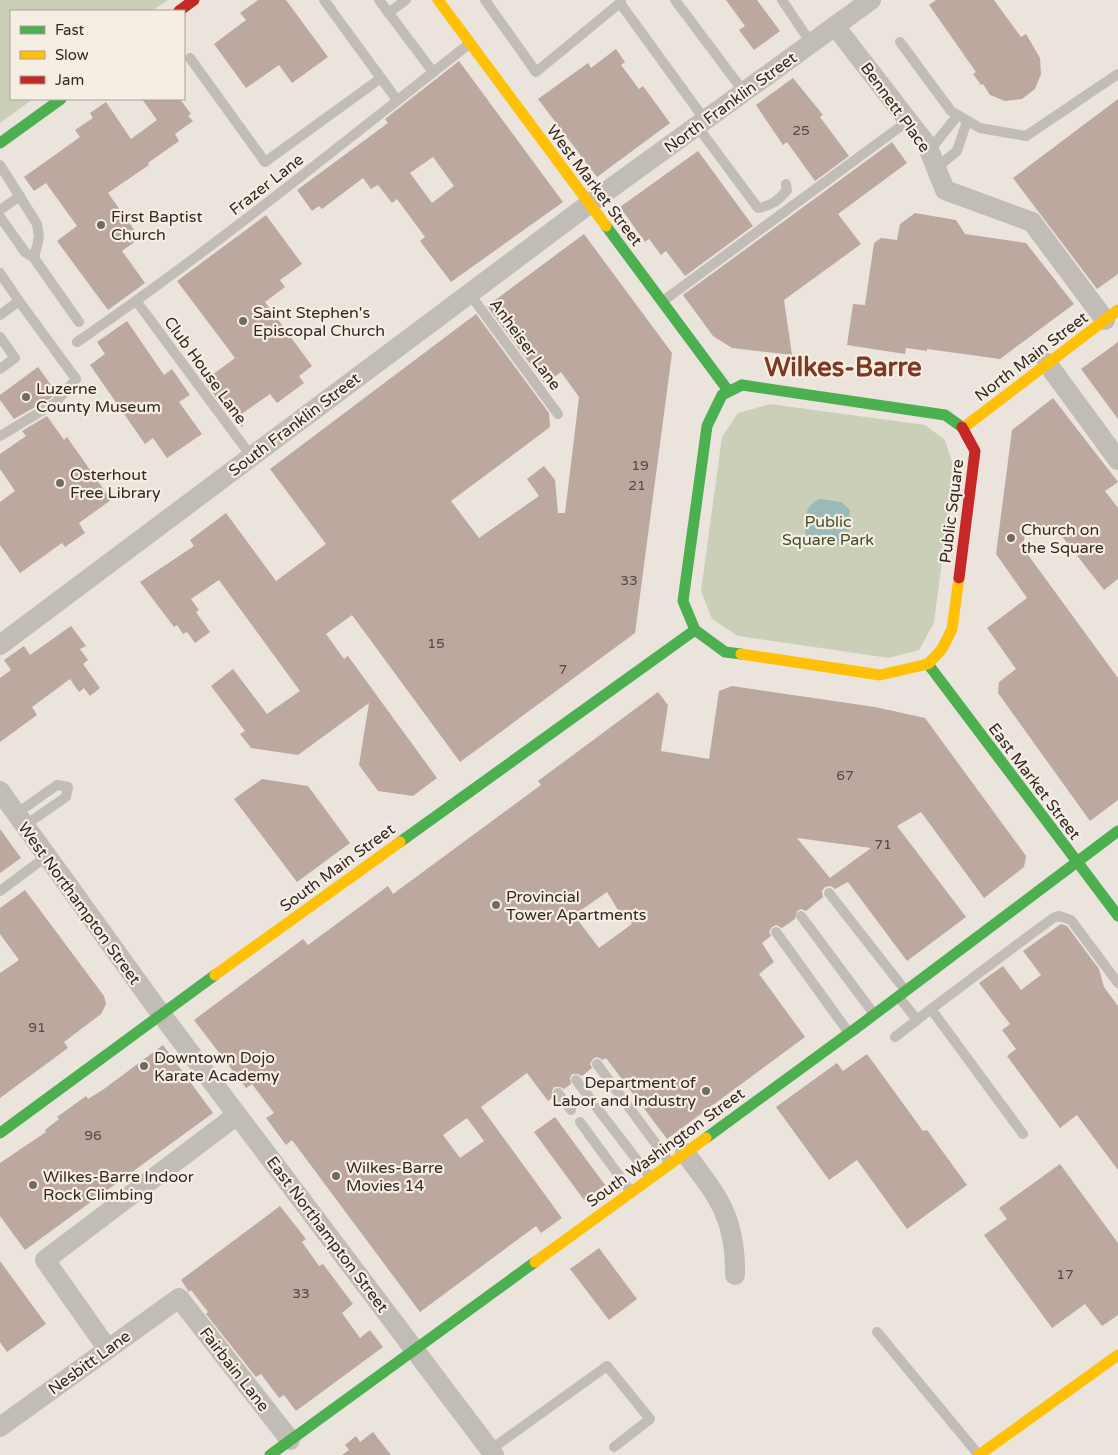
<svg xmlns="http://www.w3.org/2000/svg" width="1118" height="1455" viewBox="0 0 1118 1455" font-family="'Varela Round',sans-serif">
	<rect width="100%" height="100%" fill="#eae4dd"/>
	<g fill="#cbcfb8">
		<polygon points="0,0 168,0 152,11 11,11 11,99 33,99 0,123"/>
		<polygon points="770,404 925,425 945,440 954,468 934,623 919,650 889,658 738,636 712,619 701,591 722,437 738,413"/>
	</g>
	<path fill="#9abbba" d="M 820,499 L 841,502 L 850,510 L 849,536 L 842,544 L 836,546 L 815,543 L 806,536 C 803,521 805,504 820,499 Z"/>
	<g fill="#bda89f" fill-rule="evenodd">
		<polygon points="258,0 286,0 328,57 292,83 279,65 246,88 214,44 246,20 240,13"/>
		<polygon points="726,0 757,0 780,31 754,50 739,30 745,26"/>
		<polygon points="936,0 994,0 1021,37 1026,34 1040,58 1041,74 1035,89 1022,99 1005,101 990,95 983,84 981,85 973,74 976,72 929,5"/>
		<polygon points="616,49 625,62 621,65 639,89 643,86 670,123 597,177 538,99 588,63 591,68"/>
		<path d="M 459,61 L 563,202 L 451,282 L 420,241 L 425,237 L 397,199 L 392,203 L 378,185 L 371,189 L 363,178 L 322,209 L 319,206 L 312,211 L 297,190 L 388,123 L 385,119 ZM 433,157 L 454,186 L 432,203 L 410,173 Z"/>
		<polygon points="793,78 823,115 820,117 849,156 815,181 787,142 783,145 756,105"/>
		<polygon points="142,99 180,99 191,114 188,116 193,121 175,134 179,141 148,163 149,165 108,193 140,238 122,251 145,283 108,310 57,241 77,226 46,183 34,191 24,177 80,137 75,130 93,118 90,113 106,102 131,139 157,120"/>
		<polygon points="1118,99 1118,274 1097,289 1013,178"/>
		<polygon points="892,142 907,163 838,214 861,244 784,300 792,355 732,348 713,336 683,295"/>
		<polygon points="698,151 753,226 685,276 666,251 661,255 649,239 645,242 620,207"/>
		<polygon points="915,213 956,220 965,234 1026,243 1074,304 1000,359 927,349 927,351 906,348 905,354 847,345 853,304 865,305 874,243 881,238 897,240 900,224"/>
		<polygon points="266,215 302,264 280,280 285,287 265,302 312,366 299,376 304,383 277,403 270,394 243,413 243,427 236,424 204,381 235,358 177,281"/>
		<polygon points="584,234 672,353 635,633 460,762 352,615 326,634 344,659 348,656 437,778 413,796 378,791 359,765 369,703 298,755 251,748 240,734 245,731 211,686 233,669 267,714 300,691 219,580 191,599 199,610 196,612 210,632 195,643 187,632 183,634 177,625 174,627 140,582 194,546 190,540 226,513 276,581 326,544 270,469 476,314 549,413 550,427 451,501 479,538 539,496 527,479 544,466 555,480 558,513 565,513 579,397 561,372 545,384 487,306"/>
		<polygon points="127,321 164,375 172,369 190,395 179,402 202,434 167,458 153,438 145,444 90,365 105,354 97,342"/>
		<polygon points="1118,342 1118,419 1081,369"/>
		<polygon points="38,367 56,392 51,398 14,419 0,400 0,395"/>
		<polygon points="1053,398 1118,482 1105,491 1118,508 1118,579 1104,590 1057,530 1026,526 1023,548 1118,678 1118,800 1090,821 998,693 999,682 1016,669 987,628 1027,598 996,554 1012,430"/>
		<polygon points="47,416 64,440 67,437 111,500 79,523 85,533 65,547 62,543 20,573 0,545 0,502 15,491 0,469 0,454 26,436 22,431"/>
		<polygon points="71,626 86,646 80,649 88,660 83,664 100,688 90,696 84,688 79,692 70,679 32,707 37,715 0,742 0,678 11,670 4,660 24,646 30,655"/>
		<path d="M 732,686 L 875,707 L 925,718 L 1026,856 L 1024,867 L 984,898 L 921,812 L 897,826 L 966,917 L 907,961 L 848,882 L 835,889 L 831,886 L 825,887 L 822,891 L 823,897 L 806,911 L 801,909 L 797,911 L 795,919 L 782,928 L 776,925 L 772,927 L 769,932 L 771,936 L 762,943 L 774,962 L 759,974 L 805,1037 L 667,1139 L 606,1058 L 603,1060 L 597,1057 L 593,1059 L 590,1064 L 592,1068 L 582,1076 L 578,1074 L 572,1074 L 570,1078 L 571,1084 L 564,1089 L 560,1087 L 554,1087 L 552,1091 L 553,1097 L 548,1101 L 527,1073 L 481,1107 L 562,1218 L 541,1233 L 536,1226 L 420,1312 L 292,1140 L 286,1145 L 266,1118 L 274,1113 L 252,1084 L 246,1088 L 194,1020 L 303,939 L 308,945 L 388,886 L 393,894 L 541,785 L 538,781 L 658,692 L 668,705 L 661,751 L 709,759 L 719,691 ZM 797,838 L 871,848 L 830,878 ZM 607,892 L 618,910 L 632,924 L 599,948 L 574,915 ZM 467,1118 L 484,1141 L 460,1158 L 443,1135 Z"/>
		<polygon points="262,779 308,786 350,843 297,882 234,799"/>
		<polygon points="0,829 21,858 0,873"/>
		<polygon points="25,890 104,996 106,1004 101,1014 64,1042 68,1048 0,1098 0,973 19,960 0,934 0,908"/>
		<polygon points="1061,924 1067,926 1099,969 1104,987 1118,1006 1118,1170 1077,1115 1060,1128 1007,1056 1016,1049 1002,1030 1010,1024 979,983 1003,966 1021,990 1041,975 1023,951"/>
		<polygon points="163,1045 213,1113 25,1250 0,1216 0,1163 46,1132 45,1130 59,1119 57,1117 86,1096 88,1099 104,1089"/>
		<polygon points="867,1054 923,1131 927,1130 967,1185 907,1229 857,1160 829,1180 776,1107 837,1063 843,1071"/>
		<polygon points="555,1117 605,1185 584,1200 534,1132"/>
		<polygon points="1060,1164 1118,1243 1118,1315 1102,1326 1085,1304 1052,1328 984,1235 1007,1219 999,1208"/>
		<polygon points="280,1206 306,1239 302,1242 319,1266 323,1264 353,1304 342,1313 360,1338 370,1330 383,1347 296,1411 284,1395 279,1398 261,1374 256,1377 206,1314 208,1312 191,1290 189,1292 181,1280"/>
		<polygon points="599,1248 637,1299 609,1320 570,1269"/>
		<polygon points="0,1261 46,1324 7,1352 0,1342"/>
		<polygon points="373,1432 391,1455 342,1455 349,1450 345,1445 356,1436 360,1442"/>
	</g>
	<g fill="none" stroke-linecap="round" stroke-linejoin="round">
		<g stroke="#c2bcb7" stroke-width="10">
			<polyline points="324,0 397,100"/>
			<polyline points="379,0 433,72"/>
			<polyline points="485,0 536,72 620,3"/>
			<polyline points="621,0 620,3 705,120"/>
			<polyline points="675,0 744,92"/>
			<polyline points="782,0 811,43"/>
			<polyline points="388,13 406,0"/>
			<polyline points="900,42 951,111 980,128 1026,136 1118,74"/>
			<polyline points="190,58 265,162 381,78"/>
			<path d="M 697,126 L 758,208 C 771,206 778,201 787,190 L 786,184"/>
			<polyline points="929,151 958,115"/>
			<polyline points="0,165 37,224 39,237 34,258 25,252 0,217"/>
			<polyline points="936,168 957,151 967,121"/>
			<polyline points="0,210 20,196"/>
			<polyline points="34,258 79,322"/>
			<polyline points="0,273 19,301 0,315"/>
			<polyline points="469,293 558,414"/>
			<polyline points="663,301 908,121"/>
			<polyline points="137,302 251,456"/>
			<polyline points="0,337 15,358 0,369"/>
			<path d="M 77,342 C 212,250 340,145 469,44"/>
			<polyline points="0,436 55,403 76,379 19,301"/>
			<polyline points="16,814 57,785 68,787 66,797 24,826"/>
			<polyline points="0,891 47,856"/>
			<polyline points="829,893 905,990"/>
			<polyline points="801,916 874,1014"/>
			<polyline points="776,932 849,1033"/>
			<polyline points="899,997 917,1020"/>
			<polyline points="931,1009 1053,918 1059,916 1071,920 1118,983"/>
			<polyline points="895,1037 931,1009 1023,1134"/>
			<polyline points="597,1064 670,1163"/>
			<polyline points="576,1080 589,1097"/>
			<polyline points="558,1093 571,1110"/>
			<polyline points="597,1108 650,1177"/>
			<polyline points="580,1122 631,1192"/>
			<polyline points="877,1332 978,1454"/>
			<polyline points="490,1450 607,1366 650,1419 614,1447"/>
		</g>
		<g stroke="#c2bcb7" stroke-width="20">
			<polyline points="835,26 927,145 945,190 1032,222 1105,320"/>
			<polyline points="1047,363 1118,460"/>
			<polyline points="0,645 589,204 871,0"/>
			<polyline points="0,791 161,1014 494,1455"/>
			<path d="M 685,1153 C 718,1196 736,1218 735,1275"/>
			<polyline points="107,1348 45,1260 237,1115"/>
			<polyline points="0,1427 179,1298 290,1440"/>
		</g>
		<g stroke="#4caf50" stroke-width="11">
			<polyline points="0,143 61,99"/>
			<polyline points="606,226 727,389"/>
			<polyline points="742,385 945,415 962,427"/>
			<polyline points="741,654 725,652 695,630 683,601 707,426 722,395 742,385"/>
			<polyline points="928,664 1118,916"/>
			<polyline points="400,842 695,630"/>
			<polyline points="0,1133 215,975"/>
			<polyline points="706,1138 859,1026 1118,831"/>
			<polyline points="270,1455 535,1262"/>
		</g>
		<g stroke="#ffc107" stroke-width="11">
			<polyline points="438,0 606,226"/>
			<polyline points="963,428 1118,310"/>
			<polyline points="741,654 880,675 928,664 942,649 952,629 959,578"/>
			<polyline points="215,975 400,842"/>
			<polyline points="535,1262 706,1138"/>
			<polyline points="979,1455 1118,1355"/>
		</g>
		<g stroke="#c62828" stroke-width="11">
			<polyline points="179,11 194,0"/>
			<polyline points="959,578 975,451 962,427"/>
		</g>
	</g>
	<g fill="#726a66" stroke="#f7eee3" stroke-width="2">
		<circle cx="101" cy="225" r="5"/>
		<circle cx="243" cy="321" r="5"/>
		<circle cx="26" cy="397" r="5"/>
		<circle cx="60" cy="483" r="5"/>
		<circle cx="1011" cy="538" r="5"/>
		<circle cx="496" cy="905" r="5"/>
		<circle cx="144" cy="1066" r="5"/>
		<circle cx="706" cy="1091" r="5"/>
		<circle cx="336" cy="1176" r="5"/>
		<circle cx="33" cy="1185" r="5"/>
	</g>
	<g text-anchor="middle" stroke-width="4.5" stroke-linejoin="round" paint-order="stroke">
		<g font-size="14" fill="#554944">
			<text x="801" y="135">25</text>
			<text x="640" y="470">19</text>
			<text x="637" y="490">21</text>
			<text x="629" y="585">33</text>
			<text x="436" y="648">15</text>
			<text x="563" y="674">7</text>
			<text x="845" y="780">67</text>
			<text x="883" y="849">71</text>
			<text x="37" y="1032">91</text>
			<text x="93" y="1140">96</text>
			<text x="1065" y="1279">17</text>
			<text x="301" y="1298">33</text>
		</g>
		<g font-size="16" fill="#322926" stroke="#f7eee3">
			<text transform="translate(730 102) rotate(-36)" y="6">North Franklin Street</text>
			<text transform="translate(896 107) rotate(54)" y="6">Bennett Place</text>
			<text transform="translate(266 184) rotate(-38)" y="6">Frazer Lane</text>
			<text transform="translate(595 185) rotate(53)" y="6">West Market Street</text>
			<text transform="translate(526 344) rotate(54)" y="6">Anheiser Lane</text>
			<text transform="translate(1031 356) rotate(-37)" y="6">North Main Street</text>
			<text transform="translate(206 370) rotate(54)" y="6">Club House Lane</text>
			<text transform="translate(294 424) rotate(-37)" y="6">South Franklin Street</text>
			<text transform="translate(951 511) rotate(-83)" y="6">Public Square</text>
			<text transform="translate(1035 781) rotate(53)" y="6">East Market Street</text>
			<text transform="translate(337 867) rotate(-36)" y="6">South Main Street</text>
			<text transform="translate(80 903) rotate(54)" y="6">West Northampton Street</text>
			<text transform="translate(665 1147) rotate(-36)" y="6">South Washington Street</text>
			<text transform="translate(328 1234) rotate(53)" y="6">East Northampton Street</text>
			<text transform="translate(89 1362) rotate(-36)" y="6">Nesbitt Lane</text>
			<text transform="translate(235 1369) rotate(52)" y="6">Fairbain Lane</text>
		</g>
		<g font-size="16" fill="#322926" stroke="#f7eee3" text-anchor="start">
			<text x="111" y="222">First Baptist<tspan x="111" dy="18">Church</tspan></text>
			<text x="253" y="318">Saint Stephen's<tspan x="253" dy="18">Episcopal Church</tspan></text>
			<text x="36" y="394">Luzerne<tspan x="36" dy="18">County Museum</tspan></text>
			<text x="70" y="480">Osterhout<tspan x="70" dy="18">Free Library</tspan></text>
			<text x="1021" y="535">Church on<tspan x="1021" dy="18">the Square</tspan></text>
			<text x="506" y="902">Provincial<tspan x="506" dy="18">Tower Apartments</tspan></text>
			<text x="154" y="1063">Downtown Dojo<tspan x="154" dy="18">Karate Academy</tspan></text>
			<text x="696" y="1088" text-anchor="end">Department of<tspan x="696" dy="18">Labor and Industry</tspan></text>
			<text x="346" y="1173">Wilkes-Barre<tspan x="346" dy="18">Movies 14</tspan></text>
			<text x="43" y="1182">Wilkes-Barre Indoor<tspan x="43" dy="18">Rock Climbing</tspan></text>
		</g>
		<g font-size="16" fill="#424f2b" stroke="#f7eee3">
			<text x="828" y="527">Public<tspan x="828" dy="18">Square Park</tspan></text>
		</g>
		<g font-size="26" font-weight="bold" fill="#7d3723" stroke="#f7eee3">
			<text x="843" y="376">Wilkes-Barre</text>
		</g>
	</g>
	<rect x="10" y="10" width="175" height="90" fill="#f7eee3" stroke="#a89f97"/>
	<rect x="20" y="26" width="25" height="8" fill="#4caf50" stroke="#a89f97"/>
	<text x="55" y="35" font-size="15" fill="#322926">Fast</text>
	<rect x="20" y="51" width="25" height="8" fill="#ffc107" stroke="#a89f97"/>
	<text x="55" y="60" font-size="15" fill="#322926">Slow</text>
	<rect x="20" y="76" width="25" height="8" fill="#c62828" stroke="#a89f97"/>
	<text x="55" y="85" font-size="15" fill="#322926">Jam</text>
</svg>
